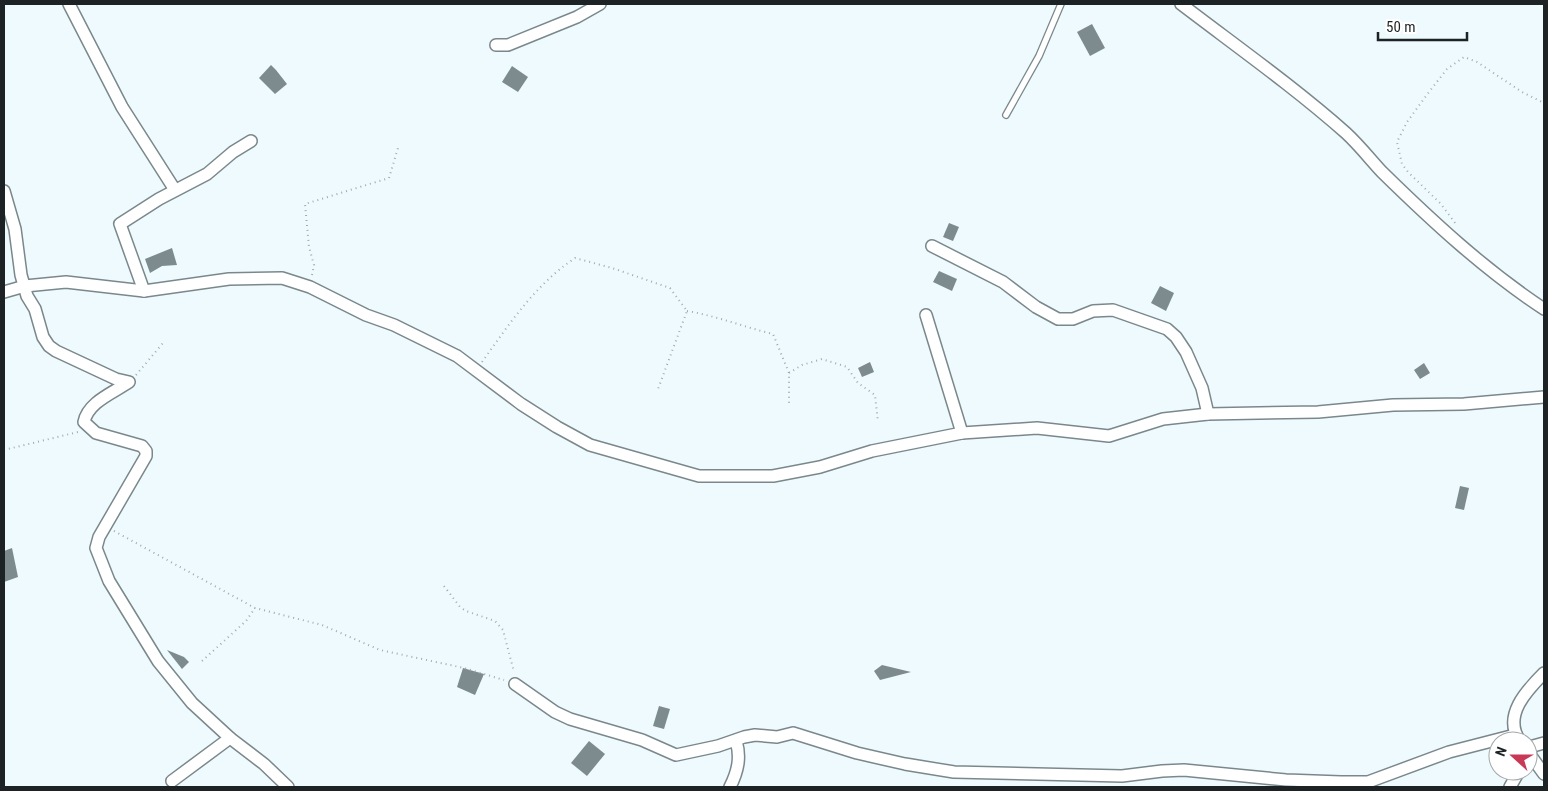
<svg xmlns="http://www.w3.org/2000/svg" width="1548" height="791" viewBox="0 0 1548 791" font-family="'Roboto Condensed',sans-serif">
	<rect width="100%" height="100%" fill="#eefafe"/>
	<g fill="#7d8b8f">
		<polygon points="1092,24 1105,48 1090,56 1077,32"/>
		<polygon points="271,65 276,70 287,84 275,94 259,78"/>
		<polygon points="512,66 528,77 518,92 502,82"/>
		<polygon points="949,223 959,227 953,241 943,237"/>
		<polygon points="172,248 177,265 162,266 150,273 145,259"/>
		<polygon points="939,271 957,279 952,291 933,282"/>
		<polygon points="1160,286 1174,293 1166,311 1151,303"/>
		<polygon points="870,362 874,372 862,377 858,368"/>
		<polygon points="1424,363 1430,373 1420,379 1414,370"/>
		<polygon points="1460,486 1469,488 1464,510 1455,508"/>
		<polygon points="12,548 18,577 4,582 4,551"/>
		<polygon points="167,650 184,657 189,662 182,669"/>
		<polygon points="882,665 911,672 880,680 874,671"/>
		<polygon points="463,668 484,674 475,695 457,687"/>
		<polygon points="659,706 670,709 664,729 653,726"/>
		<polygon points="589,741 605,754 587,776 571,763"/>
	</g>
	<g fill="none" stroke-linecap="round" stroke-linejoin="round">
		<g stroke="#7a888c" stroke-width="8">
			<polyline id="service" points="1006,115 1039,56 1061,4"/>
		</g>
		<g stroke="#7a888c" stroke-width="14">
			<g id="minor">
				<polyline points="69,4 122,107 175,190"/>
				<path d="M 1181,4 C 1236,46 1294,87 1346,133 C 1359,145 1370,159 1382,172 C 1433,222 1485,270 1544,309"/>
				<polyline points="496,45 508,45 577,17 600,4"/>
				<path d="M 4,191 L 15,229 L 21,275 L 27,296 L 35,309 L 43,337 L 49,346 L 56,351 L 116,379 L 129,382 C 113,393 88,402 84,422 L 96,433 L 142,446 L 146,451 L 146,456 L 99,537 L 96,548 L 109,581 L 158,661 L 192,703 L 230,738 L 264,764 L 288,787"/>
				<polyline points="932,246 1003,282 1036,307 1058,319 1073,319 1093,311 1113,310 1167,329 1176,337 1186,352 1202,388 1208,414"/>
				<polyline points="144,291 120,224 159,199 207,174 233,152 251,141"/>
				<polyline points="4,292 25,286 66,282 144,291 229,279 282,278 310,287 366,315 394,325 457,356 521,404 557,427 590,445 699,476 773,476 820,467 872,451 962,433 1037,428 1109,436 1163,419 1208,414 1318,412 1393,405 1464,404 1544,397"/>
				<polyline points="926,315 962,433"/>
				<polyline points="515,684 555,712 570,719 642,740 676,755 718,746 744,737 755,735 777,737 793,733 857,753 905,764 954,772 1122,776 1162,771 1184,770 1286,780 1341,782 1368,782 1449,752 1515,735"/>
				<path d="M 1520,741 C 1502,716 1527,690 1544,673"/>
				<polyline points="1528,752 1544,774"/>
				<polyline points="1528,755 1533,746 1544,743"/>
				<polyline points="172,781 230,738"/>
				<path d="M 730,787 C 738,771 741,757 736,741"/>
				<polyline points="1510,787 1519,771"/>
			</g>
		</g>
		<g stroke="#a1abae" stroke-width="2" stroke-dasharray="1 4" stroke-linecap="butt">
			<polyline points="1455,223 1441,204 1408,172 1402,164 1397,142 1407,122 1429,92 1447,69 1464,57 1477,62 1522,92 1544,103"/>
			<polyline points="312,275 314,265 309,247 305,204 389,178 398,148"/>
			<path d="M 687,311 C 717,316 744,327 773,334 L 789,373 L 789,403"/>
			<path d="M 482,362 C 510,323 535,285 575,258 L 612,268 L 670,288 L 687,311 L 658,389"/>
			<polyline points="789,373 802,365 822,359 847,367 858,383 875,395 878,422"/>
			<polyline points="136,375 163,343"/>
			<polyline points="4,450 78,432"/>
			<polyline points="114,531 255,608 322,625 380,650 464,668 504,680"/>
			<polyline points="444,586 460,607 466,611 495,621 503,630 514,672"/>
			<polyline points="202,661 246,621 255,608"/>
		</g>
		<use href="#service" stroke="#fff" stroke-width="5.5"/>
		<use href="#minor" stroke="#fff" stroke-width="11"/>
	</g>
	<rect width="1548" height="791" fill="none" stroke="#1d2325" stroke-width="10"/>
	<g transform="translate(1513 756) rotate(291)"><circle r="24" fill="#ffffff" stroke="#a5a7a8"/>
	<path d="M0-4L9 19L0 12L-9 19Z" fill="#c93955"/>
	<text y="-8" font-size="14" font-weight="bold" text-anchor="middle" fill="#1d2325">N</text>
	</g>
	<path d="M1378 32v8h89v-8" fill="none" stroke="#1d2325" stroke-width="2.5"/>
	<text x="1386" y="32" font-size="15" fill="#1d2325" stroke="#ffffff" stroke-width="4" paint-order="stroke">50 m</text>
</svg>
